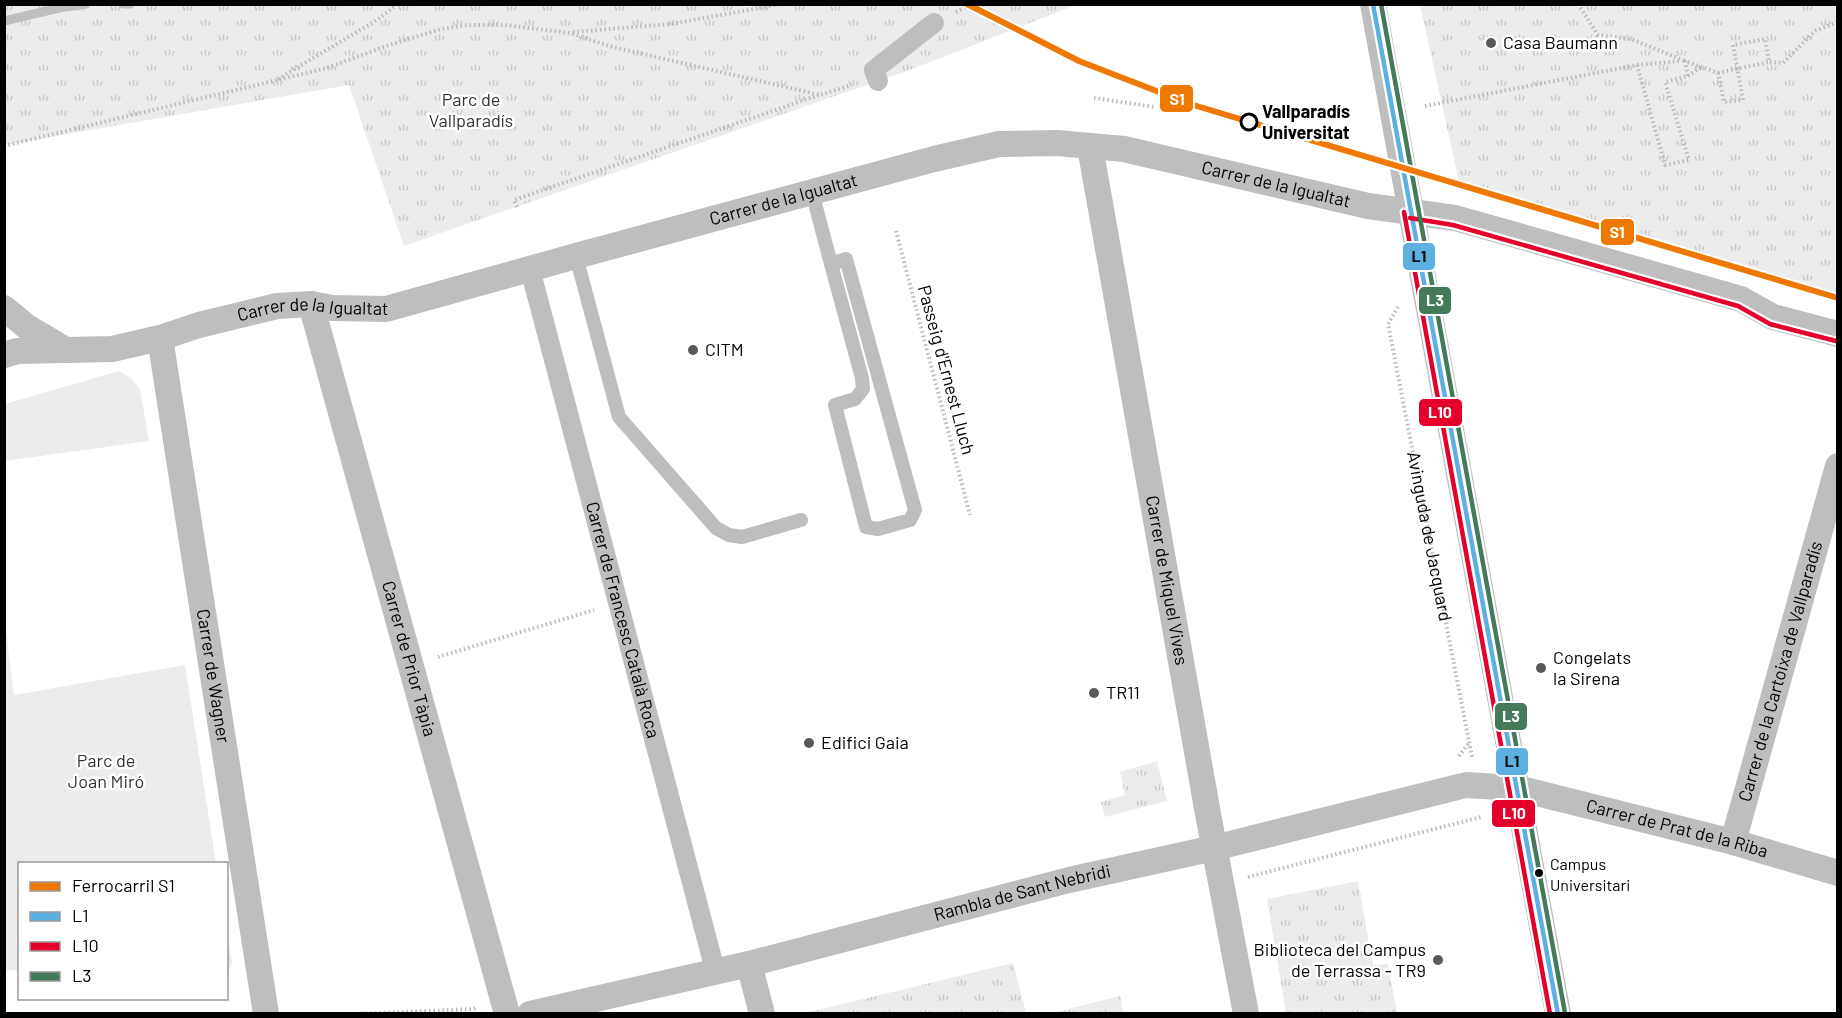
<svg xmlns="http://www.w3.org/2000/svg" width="1842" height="1018" viewBox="0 0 1842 1018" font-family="Barlow,sans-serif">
	<defs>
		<pattern id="grass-tufts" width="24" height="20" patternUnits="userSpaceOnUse" patternTransform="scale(1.5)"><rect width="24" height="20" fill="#ececec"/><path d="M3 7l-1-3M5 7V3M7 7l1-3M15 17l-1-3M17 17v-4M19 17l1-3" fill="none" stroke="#c9c9c9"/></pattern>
	</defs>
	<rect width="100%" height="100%" fill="#fff"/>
	<g fill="url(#grass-tufts)">
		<polygon points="5,5 1076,5 907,71 404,246 349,85 5,145"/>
		<polygon points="1420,5 1837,5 1837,299 1460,186"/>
		<polygon points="1157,761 1167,801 1105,817 1101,802 1125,795 1120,772"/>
		<polygon points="1358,881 1373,965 1388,964 1397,1013 1286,1013 1267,899"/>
		<polygon points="1013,963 1026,1013 805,1013"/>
		<polygon points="1120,996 1123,1013 1052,1013"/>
	</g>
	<g fill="#ececec">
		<polygon points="119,371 131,378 140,389 149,441 5,461 5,404"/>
		<polygon points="5,623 14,695 185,665 216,863 20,864 19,971 4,969"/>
		<polygon points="226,927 232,962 227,976 226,976"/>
	</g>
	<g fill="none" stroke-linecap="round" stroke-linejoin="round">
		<g stroke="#bfbfbf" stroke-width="9">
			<polyline points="123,4 130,4"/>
			<polyline points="4,21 59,8 86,4"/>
		</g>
		<g stroke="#b9b9b9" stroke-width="4" stroke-dasharray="1.5 3" stroke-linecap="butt">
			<polyline points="1578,4 1598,35 1631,39 1685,61"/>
			<polyline points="956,12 973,4"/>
			<polyline points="573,32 671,24 781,4"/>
			<polyline points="1637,65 1681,61"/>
			<polyline points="1718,73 1769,62"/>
			<polyline points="1688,76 1701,67"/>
			<polyline points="278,79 377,20 398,4"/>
			<polyline points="1094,98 1155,107"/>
			<polyline points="1425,106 1637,65 1665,165 1689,160 1665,82 1688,76 1685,61 1718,73 1724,102 1743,100 1733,45 1765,39 1769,62 1783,63 1815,31 1838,22"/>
			<polyline points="4,146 327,68 386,46 441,29 469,25 505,25 570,33 609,46 820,95 852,85"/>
			<polyline points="517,207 514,200 819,95"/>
			<polyline points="896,231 970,515"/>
			<path id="s1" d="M 1398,307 L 1388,324 L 1472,757"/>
			<polyline points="438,657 594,610"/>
			<polyline points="1459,756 1469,743"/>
			<polyline points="1248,877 1481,817"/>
			<polyline points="357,1014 473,1009 477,1007"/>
		</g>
		<g stroke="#bebebe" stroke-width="14">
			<polyline points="812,192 831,264 862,378 863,389 855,399 835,405 866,527 878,529 910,520 915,510 846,259 831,264"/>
			<polyline points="576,256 619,417 716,528 729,535 742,537 801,520"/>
		</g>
		<g stroke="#bebebe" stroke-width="20">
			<polyline points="878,81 874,70 934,23"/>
			<path id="s2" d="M 530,269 L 715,970"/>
		</g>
		<g stroke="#bebebe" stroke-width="26">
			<polyline points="1373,4 1558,1014"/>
			<path id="s3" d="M 1090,147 L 1208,814 L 1246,1014"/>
			<path id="s4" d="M 311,304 L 507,1014"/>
			<polyline points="4,308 27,327 64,349"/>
			<path id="s5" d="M 160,338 L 266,1014"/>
			<path id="s6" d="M 4,355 L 17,351 L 112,349 L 160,338 L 199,325 L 277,306 L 311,304 L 333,308 L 386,309 L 576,256 L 934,159 L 999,144 L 1057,143 L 1124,149 L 1368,206 L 1455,218 L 1741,299 L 1773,317 L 1838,334"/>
			<path id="s7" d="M 1733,842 L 1838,466"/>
			<polyline points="749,964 762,1014"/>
			<path id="s8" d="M 530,1014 L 749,964 L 1069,880 L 1214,848 L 1466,785 L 1517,788 L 1733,842 L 1838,873"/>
		</g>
		<g stroke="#fff" stroke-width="9">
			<polyline id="bus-1" points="1373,4 1558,1014"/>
		</g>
		<g stroke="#fff" stroke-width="9">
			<g id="bus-2">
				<polyline points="1404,212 1550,1014"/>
				<polyline points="1410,218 1453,225 1738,306 1770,324 1836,341"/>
			</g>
		</g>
		<g stroke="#fff" stroke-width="9">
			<polyline id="bus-3" points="1381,4 1565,1013"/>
		</g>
		<use href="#bus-1" stroke="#5db0e2" stroke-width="4.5"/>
		<use href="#bus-2" stroke="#e4002b" stroke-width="4.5"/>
		<use href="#bus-3" stroke="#447a5a" stroke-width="4.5"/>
		<g stroke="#fff" stroke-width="10">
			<polyline id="rail-1" points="967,4 1079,61 1190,104 1838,298"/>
		</g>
		<use href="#rail-1" stroke="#ef7900" stroke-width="6"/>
	</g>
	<g fill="#595959" stroke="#fff" stroke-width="2">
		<circle cx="1491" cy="43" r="6"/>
		<circle cx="693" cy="350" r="6"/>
		<circle cx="1541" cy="668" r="6"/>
		<circle cx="1094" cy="693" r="6"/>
		<circle cx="809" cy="743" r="6"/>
		<circle cx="1438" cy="960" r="6"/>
	</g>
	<circle fill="#fff" stroke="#000" stroke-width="3" cx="1249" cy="122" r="8"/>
	<circle fill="#000" stroke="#fff" stroke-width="2" cx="1539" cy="873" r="5"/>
	<g text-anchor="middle" stroke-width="5" stroke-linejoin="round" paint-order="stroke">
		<g font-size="16" fill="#000" stroke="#fff" text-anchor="start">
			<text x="1550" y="870">Campus<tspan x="1550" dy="21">Universitari</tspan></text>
		</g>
		<g font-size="18" fill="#000" stroke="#fff" text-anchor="start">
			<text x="1503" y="49">Casa Baumann</text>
			<text x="705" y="356">CITM</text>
			<text x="1553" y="664">Congelats<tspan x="1553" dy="21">la Sirena</tspan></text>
			<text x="1106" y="699">TR11</text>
			<text x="821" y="749">Edifici Gaia</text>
			<text x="1426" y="956" text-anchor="end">Biblioteca del Campus<tspan x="1426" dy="21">de Terrassa - TR9</tspan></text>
		</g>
		<g font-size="18" fill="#333" stroke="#fff">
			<text x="471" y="106">Parc de<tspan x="471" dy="21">Vallparadís</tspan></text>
			<text x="106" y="767">Parc de<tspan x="106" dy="21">Joan Miró</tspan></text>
		</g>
		<g font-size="18" font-weight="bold" fill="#000" stroke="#fff" text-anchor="start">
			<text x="1262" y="118">Vallparadís<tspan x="1262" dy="21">Universitat</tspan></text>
		</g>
		<g font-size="18" fill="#000" stroke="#fff">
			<text dy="6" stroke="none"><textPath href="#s6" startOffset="1305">Carrer de la Igualtat</textPath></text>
			<text dy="6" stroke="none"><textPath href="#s6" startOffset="801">Carrer de la Igualtat</textPath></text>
			<text dy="6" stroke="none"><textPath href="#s6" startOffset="315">Carrer de la Igualtat</textPath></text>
			<text transform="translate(946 370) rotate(75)" y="6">Passeig d'Ernest Lluch</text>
			<text dy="6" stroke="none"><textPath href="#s1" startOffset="236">Avinguda de Jacquard</textPath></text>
			<text dy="6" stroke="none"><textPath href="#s3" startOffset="440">Carrer de Miquel Vives</textPath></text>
			<text dy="6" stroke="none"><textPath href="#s2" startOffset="363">Carrer de Francesc Català Roca</textPath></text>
			<text dy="6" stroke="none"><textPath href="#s4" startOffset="368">Carrer de Prior Tàpia</textPath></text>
			<text dy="6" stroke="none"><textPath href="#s7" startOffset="177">Carrer de la Cartoixa de Vallparadís</textPath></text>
			<text dy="6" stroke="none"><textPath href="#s5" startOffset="342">Carrer de Wagner</textPath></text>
			<text dy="6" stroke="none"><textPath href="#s8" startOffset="1180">Carrer de Prat de la Riba</textPath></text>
			<text dy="6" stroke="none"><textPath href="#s8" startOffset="507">Rambla de Sant Nebridi</textPath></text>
		</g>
	</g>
	<g stroke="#fff" stroke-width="2">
		<rect x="1159" y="84" width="35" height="29" rx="6" fill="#ef7900"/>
		<rect x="1600" y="218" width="35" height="28" rx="6" fill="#ef7900"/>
		<rect x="1402" y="242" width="34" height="29" rx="6" fill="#5db0e2"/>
		<rect x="1418" y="286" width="34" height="29" rx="6" fill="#447a5a"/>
		<rect x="1418" y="398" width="45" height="29" rx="6" fill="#e4002b"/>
		<rect x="1494" y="702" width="34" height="29" rx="6" fill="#447a5a"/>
		<rect x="1495" y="747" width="34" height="29" rx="6" fill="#5db0e2"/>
		<rect x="1491" y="799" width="45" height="29" rx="6" fill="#e4002b"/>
	</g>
	<g font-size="16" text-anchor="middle" font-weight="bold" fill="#fff">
		<text x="1177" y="105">S1</text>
		<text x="1617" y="238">S1</text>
		<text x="1435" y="306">L3</text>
		<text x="1440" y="418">L10</text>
		<text x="1511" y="722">L3</text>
		<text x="1514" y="819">L10</text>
	</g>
	<g font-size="16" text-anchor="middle" font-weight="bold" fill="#111">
		<text x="1419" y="262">L1</text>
		<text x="1512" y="767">L1</text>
	</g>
	<rect width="1842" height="1018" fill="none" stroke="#000000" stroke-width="12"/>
	<rect x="18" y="862" width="210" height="138" fill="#ffffff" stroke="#999999" stroke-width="1.5"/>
	<rect x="30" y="882" width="30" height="9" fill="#ef7900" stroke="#999999" stroke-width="1.5"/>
	<text x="72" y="892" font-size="18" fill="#000000">Ferrocarril S1</text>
	<rect x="30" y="912" width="30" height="9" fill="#5db0e2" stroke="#999999" stroke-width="1.5"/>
	<text x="72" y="922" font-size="18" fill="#000000">L1</text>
	<rect x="30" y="942" width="30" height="9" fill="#e4002b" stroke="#999999" stroke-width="1.5"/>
	<text x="72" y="952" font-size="18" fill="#000000">L10</text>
	<rect x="30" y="972" width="30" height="9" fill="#447a5a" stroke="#999999" stroke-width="1.5"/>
	<text x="72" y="982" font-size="18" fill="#000000">L3</text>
</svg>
